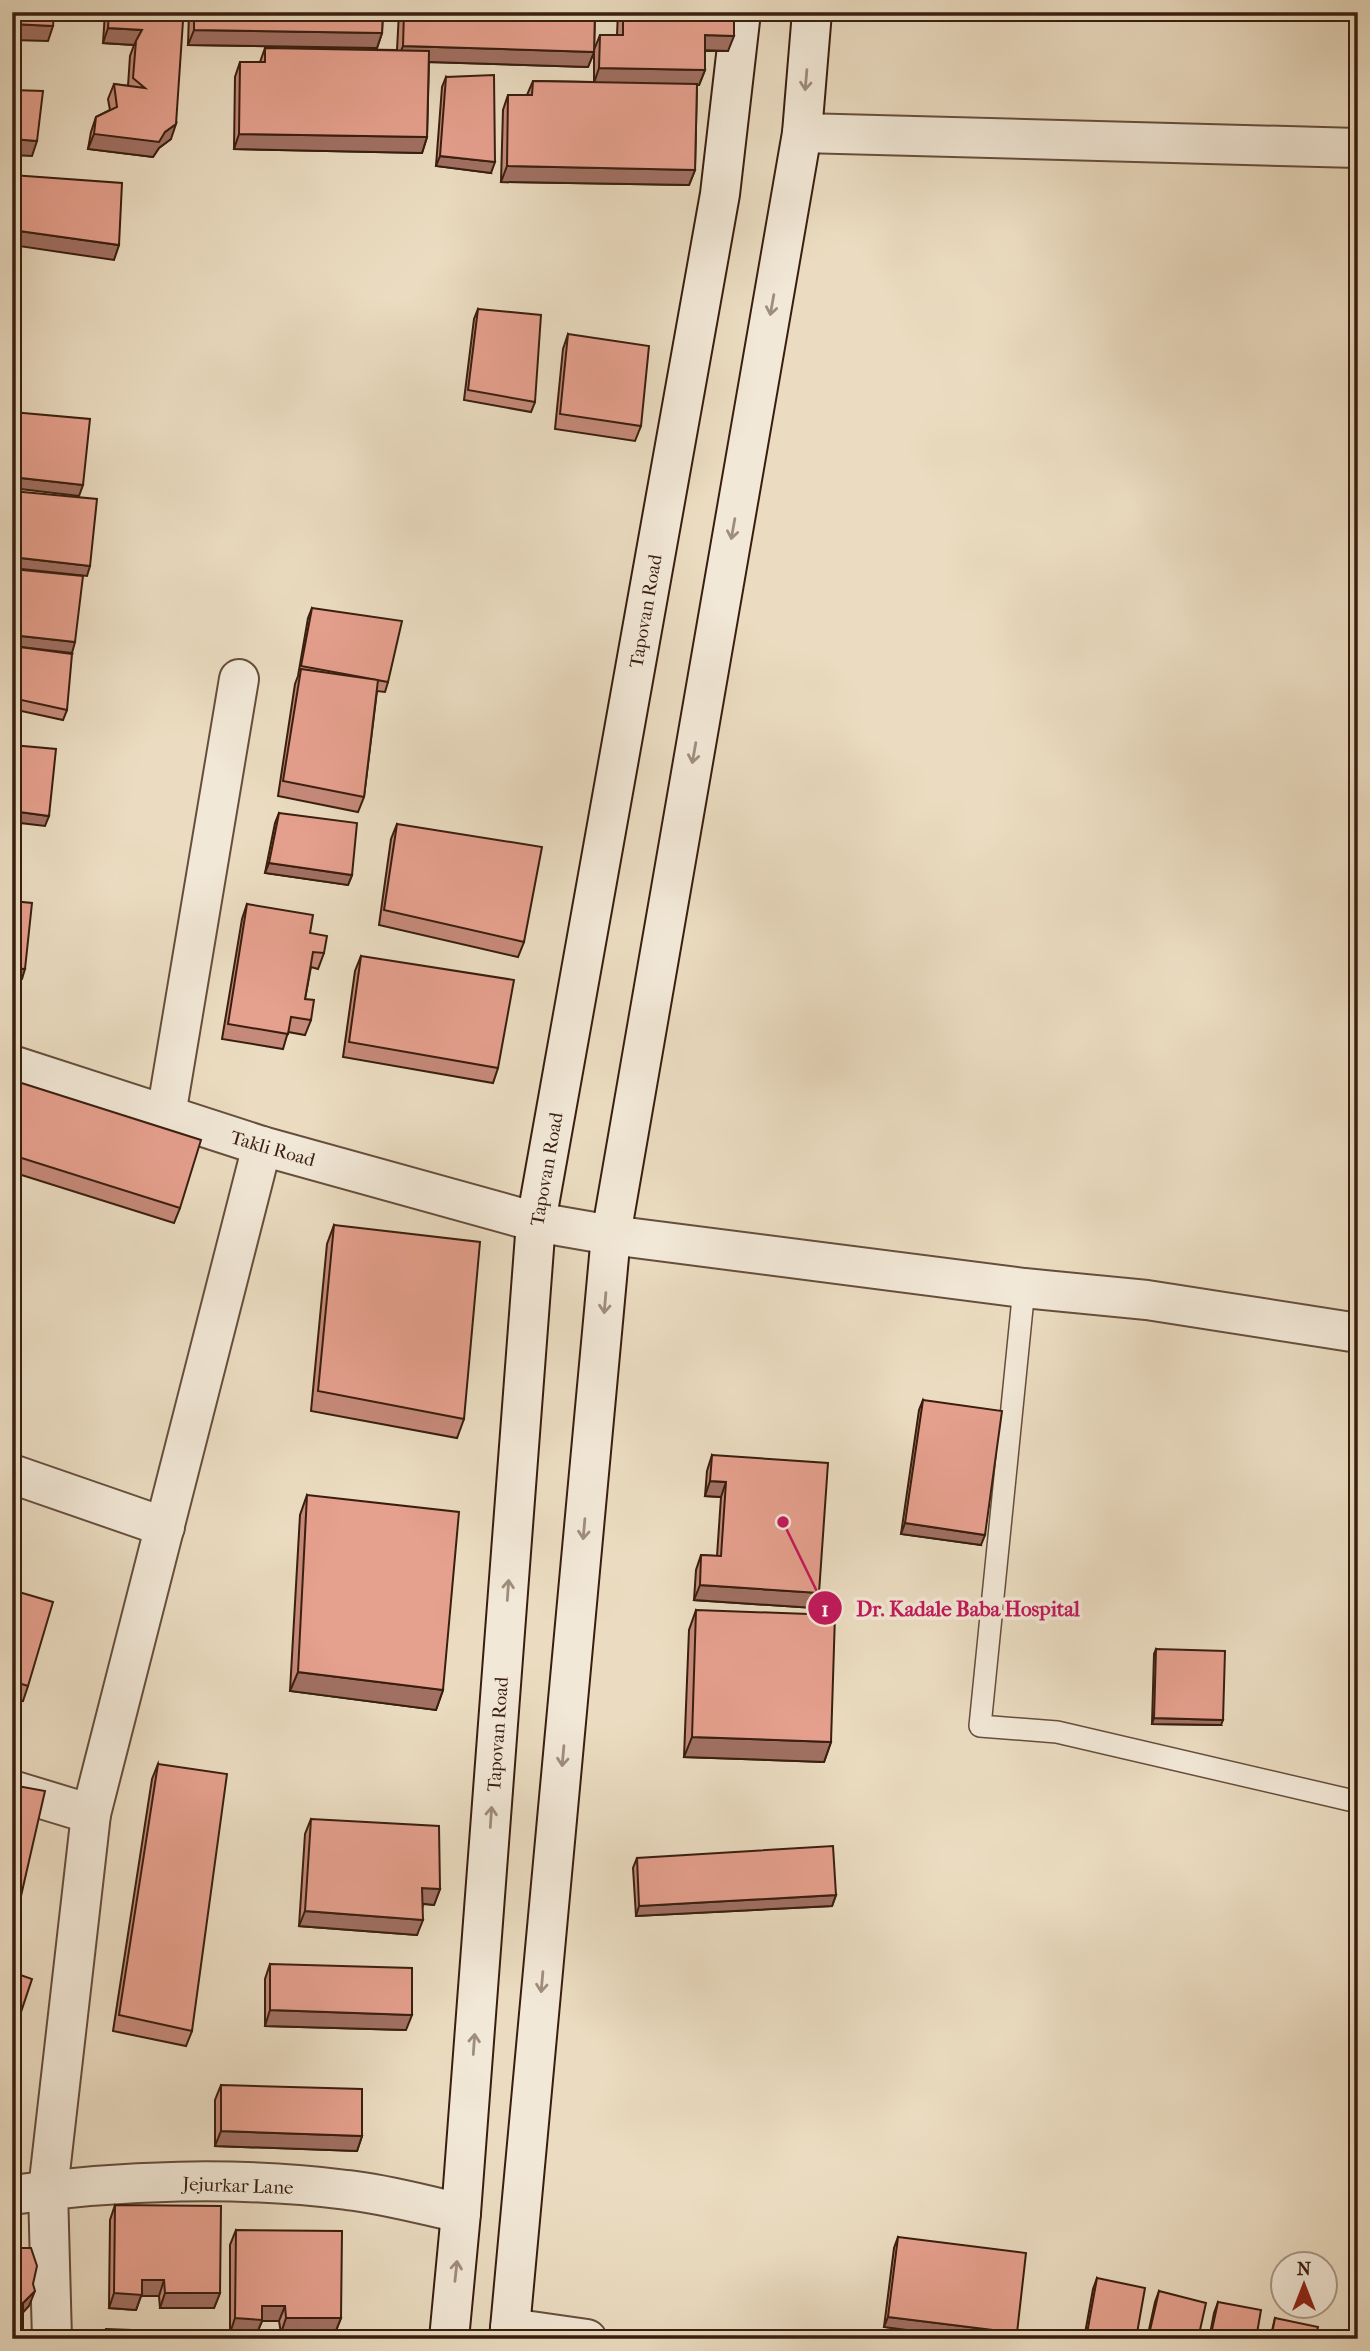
<svg xmlns="http://www.w3.org/2000/svg" width="1370" height="2351" viewBox="0 0 1370 2351" font-family="'IM FELL French Canon',serif">
	<rect width="100%" height="100%" fill="#ebdcc1"/>
	<filter id="stains"><feTurbulence type="fractalNoise" baseFrequency=".00286" numOctaves="4"/><feColorMatrix values="0 0 0 0 .2 0 0 0 0 .09 0 0 0 0 .02 0 0 0 .5 -.17"/></filter>
	<radialGradient id="worn" r=".72"><stop offset=".6" stop-color="#630" stop-opacity="0"/><stop offset="1" stop-color="#630" stop-opacity=".3"/></radialGradient>
	<g fill="none" stroke-linecap="round" stroke-linejoin="round">
		<g stroke="#664e3c" stroke-width="24">
			<polyline id="service" points="1024,1288 980,1726 1057,1732 1358,1802"/>
		</g>
		<g stroke="#664e3c" stroke-width="42">
			<g id="minor">
				<polyline points="802,133 1358,148"/>
				<polyline points="166,1115 239,679"/>
				<polyline points="12,1474 165,1527"/>
				<polyline points="12,1790 91,1814 262,1146"/>
				<path d="M 12,2195 C 119,2180 239,2176 347,2190 C 385,2194 424,2205 461,2213"/>
				<polyline points="510,2328 587,2339"/>
				<polyline points="52,2339 48,2190 91,1814"/>
			</g>
		</g>
		<g stroke="#664e3c" stroke-width="42">
			<polyline id="tertiary" points="12,1065 262,1146 536,1222 611,1235 1024,1288 1147,1300 1358,1333"/>
		</g>
		<g stroke="#391e0f" stroke-width="42">
			<g id="secondary">
				<polyline points="449,2339 461,2213 536,1222 720,194 741,12"/>
				<polyline points="509,2339 611,1235 802,133 812,12"/>
			</g>
		</g>
		<use href="#service" stroke="#f2e8d7" stroke-width="21"/>
		<use href="#minor" stroke="#f2e8d7" stroke-width="38"/>
		<use href="#tertiary" stroke="#f2e8d7" stroke-width="38"/>
		<use href="#secondary" stroke="#f2e8d7" stroke-width="38"/>
	</g>
	<g fill="#c68a7a" stroke="#391e0f" stroke-width="2">
		<polygon points="105,12 159,12 158,19 171,139 159,148 153,157 88,149 91,132 96,117 110,110 108,99 114,84 128,86 130,56 134,45 103,43"/>
		<polygon points="189,12 383,12 382,33 377,48 188,45"/>
		<polygon points="399,12 595,12 594,52 588,67 429,62 427,137 422,153 234,149 235,77 240,62 260,62 265,48 397,50"/>
		<polygon points="618,12 734,12 728,51 705,51 705,70 699,85 697,85 695,170 689,185 501,182 503,110 508,95 527,95 533,81 594,82 594,50 600,35 617,35"/>
		<polygon points="446,77 491,173 436,166 442,87"/>
		<polygon points="478,309 535,402 531,412 464,400 474,319"/>
		<polygon points="568,334 641,426 635,441 555,429 563,349"/>
		<polygon points="12,569 72,653 26,648 67,710 63,720 12,709"/>
		<polygon points="312,608 388,682 385,692 377,691 364,797 358,812 278,796 295,684 298,676 308,618"/>
		<polygon points="279,813 352,875 348,885 265,873 275,823"/>
		<polygon points="397,824 524,942 518,957 379,925 391,839"/>
		<polygon points="247,904 310,933 324,953 318,969 311,967 305,999 311,1020 305,1035 288,1032 283,1049 222,1039 242,919"/>
		<polygon points="361,956 498,1068 493,1083 343,1057 355,971"/>
		<polygon points="12,1080 180,1208 174,1223 12,1172"/>
		<polygon points="334,1225 464,1419 457,1438 311,1411 327,1244"/>
		<polygon points="923,1400 981,1545 901,1534 919,1410"/>
		<polygon points="712,1455 819,1593 814,1608 694,1600 696,1570 701,1555 717,1556 721,1497 705,1496 707,1471"/>
		<polygon points="307,1495 443,1690 436,1710 290,1691 300,1515"/>
		<polygon points="12,1590 28,1686 23,1701 12,1698"/>
		<polygon points="696,1610 831,1742 824,1762 684,1757 689,1630"/>
		<polygon points="1156,1649 1221,1725 1152,1724 1154,1654"/>
		<polygon points="158,1764 192,2031 186,2046 113,2031 152,1779"/>
		<polygon points="12,1785 21,1896 16,1911 12,1911"/>
		<polygon points="311,1819 440,1889 434,1905 423,1904 417,1935 299,1926 305,1834"/>
		<polygon points="637,1858 836,1895 832,1906 636,1916 633,1868"/>
		<polygon points="270,1964 406,2030 265,2026 265,1979"/>
		<polygon points="221,2085 362,2136 357,2151 215,2146 215,2100"/>
		<polygon points="115,2205 220,2293 214,2308 160,2308 159,2296 141,2296 136,2310 109,2308 110,2220"/>
		<polygon points="236,2230 341,2318 335,2333 281,2333 279,2321 262,2321 256,2335 230,2333 230,2245"/>
		<polygon points="898,2237 1015,2339 976,2339 884,2327 894,2248"/>
		<polygon points="1097,2278 1136,2339 1084,2339 1093,2289"/>
		<polygon points="1159,2291 1198,2339 1147,2339 1155,2302"/>
		<polygon points="1218,2302 1256,2339 1209,2339 1214,2313"/>
		<polygon points="1275,2318 1315,2339 1270,2339"/>
	</g>
	<g fill="#a17063" stroke="#391e0f" stroke-width="2">
		<polygon points="12,24 53,26 48,41 12,40"/>
		<polygon points="108,28 142,30 134,45 103,43"/>
		<polygon points="194,30 382,33 377,48 188,45"/>
		<polygon points="705,35 734,36 728,51 700,50"/>
		<polygon points="403,46 594,52 588,67 397,61"/>
		<polygon points="599,68 705,70 699,85 594,83"/>
		<polygon points="176,124 171,139 159,148 153,157 88,149 94,134 165,132"/>
		<polygon points="239,134 427,137 422,153 234,149"/>
		<polygon points="12,139 37,141 32,156 12,155"/>
		<polygon points="440,156 495,162 491,173 436,166"/>
		<polygon points="507,166 695,170 689,185 501,182"/>
		<polygon points="12,230 119,245 114,260 12,245"/>
		<polygon points="12,477 83,485 79,496 12,488"/>
		<polygon points="12,557 90,566 87,576 12,568"/>
		<polygon points="12,635 75,642 72,653 12,646"/>
		<polygon points="12,811 49,816 45,826 12,822"/>
		<polygon points="269,863 352,875 348,885 265,873"/>
		<polygon points="12,968 25,969 22,979 12,978"/>
		<polygon points="710,1481 726,1482 721,1497 705,1496"/>
		<polygon points="905,1523 985,1535 981,1545 901,1534"/>
		<polygon points="700,1585 819,1593 814,1608 694,1600"/>
		<polygon points="298,1672 443,1690 436,1710 290,1691"/>
		<polygon points="1154,1718 1223,1720 1221,1725 1152,1724"/>
		<polygon points="692,1737 831,1742 824,1762 684,1757"/>
		<polygon points="422,1888 440,1889 434,1905 417,1903"/>
		<polygon points="836,1895 832,1906 636,1916 639,1906"/>
		<polygon points="305,1911 423,1920 417,1935 299,1926"/>
		<polygon points="270,2010 412,2015 406,2030 265,2026"/>
		<polygon points="221,2131 362,2136 357,2151 215,2146"/>
		<polygon points="142,2280 164,2280 159,2296 141,2296 136,2310 109,2308 114,2293"/>
		<polygon points="35,2291 29,2306 18,2318 23,2303"/>
		<polygon points="165,2293 220,2293 214,2308 160,2308"/>
		<polygon points="262,2306 285,2306 279,2321 262,2321 256,2335 230,2333 235,2318"/>
		<polygon points="888,2317 1017,2333 1015,2339 976,2339 884,2327"/>
		<polygon points="286,2318 341,2318 335,2333 281,2333"/>
		<polygon points="12,2333 23,2333 21,2339 12,2339"/>
	</g>
	<g fill="#e6a08e" stroke="#391e0f" stroke-width="2">
		<polygon points="12,12 54,12 53,26 12,24"/>
		<polygon points="109,12 159,12 158,19 183,21 176,124 165,132 159,142 94,134 96,117 117,107 114,84 145,88 133,78 136,41 142,30 108,28"/>
		<polygon points="194,12 383,12 382,33 194,30"/>
		<polygon points="404,12 595,12 594,52 403,46"/>
		<polygon points="623,12 734,12 734,36 705,35 705,70 599,68 600,35 623,35"/>
		<polygon points="265,48 429,51 427,137 239,134 240,62 265,62"/>
		<polygon points="494,75 495,162 440,156 446,77"/>
		<polygon points="533,81 697,84 695,170 507,166 508,95 532,95"/>
		<polygon points="12,90 43,91 37,141 12,139"/>
		<polygon points="12,175 122,183 119,245 12,230"/>
		<polygon points="478,309 541,315 535,402 468,390"/>
		<polygon points="568,334 649,346 641,426 560,414"/>
		<polygon points="12,412 90,419 83,485 12,477"/>
		<polygon points="12,491 97,499 90,566 12,557"/>
		<polygon points="12,569 83,576 75,642 12,635"/>
		<polygon points="312,608 402,621 388,682 301,666"/>
		<polygon points="12,646 72,654 67,710 12,698"/>
		<polygon points="301,669 378,680 364,797 283,781"/>
		<polygon points="12,745 56,749 49,816 12,811"/>
		<polygon points="279,813 357,823 352,875 269,863"/>
		<polygon points="397,824 542,847 524,942 384,910"/>
		<polygon points="12,901 32,903 25,969 12,968"/>
		<polygon points="247,904 313,915 310,933 327,936 324,953 313,952 305,999 314,1000 311,1020 291,1017 288,1034 228,1024"/>
		<polygon points="361,956 514,980 498,1068 349,1042"/>
		<polygon points="12,1080 201,1140 180,1208 12,1155"/>
		<polygon points="12,1179 16,1180 12,1193"/>
		<polygon points="334,1225 480,1242 464,1419 318,1391"/>
		<polygon points="923,1400 1002,1411 985,1535 905,1523"/>
		<polygon points="712,1455 828,1463 819,1593 700,1585 701,1555 721,1556 726,1482 710,1481"/>
		<polygon points="12,1485 18,1487 12,1505"/>
		<polygon points="307,1495 459,1512 443,1690 298,1672"/>
		<polygon points="12,1590 53,1602 28,1686 12,1681"/>
		<polygon points="696,1610 835,1615 831,1742 692,1737"/>
		<polygon points="1156,1649 1225,1651 1223,1720 1154,1718"/>
		<polygon points="158,1764 227,1774 192,2031 119,2015"/>
		<polygon points="12,1785 45,1791 21,1896 12,1894"/>
		<polygon points="311,1819 439,1826 440,1889 422,1888 423,1920 305,1911"/>
		<polygon points="833,1846 836,1895 639,1906 637,1858"/>
		<polygon points="270,1964 412,1968 412,2015 270,2010"/>
		<polygon points="12,1972 32,1979 12,2039"/>
		<polygon points="221,2085 362,2089 362,2136 221,2131"/>
		<polygon points="115,2205 221,2206 220,2293 165,2293 164,2280 142,2280 142,2295 114,2293"/>
		<polygon points="236,2230 342,2231 341,2318 286,2318 285,2306 262,2306 262,2320 235,2318"/>
		<polygon points="898,2237 1026,2253 1017,2333 888,2317"/>
		<polygon points="12,2248 31,2248 37,2266 33,2284 35,2291 23,2303 23,2333 12,2333"/>
		<polygon points="1097,2278 1145,2288 1136,2339 1086,2339"/>
		<polygon points="1159,2291 1206,2303 1198,2339 1148,2339"/>
		<polygon points="1218,2302 1261,2310 1256,2339 1210,2339"/>
		<polygon points="1275,2318 1318,2327 1315,2339 1271,2339"/>
		<polygon points="106,2329 184,2332 184,2339 105,2339"/>
		<polygon points="1335,2334 1358,2338 1358,2339 1334,2339"/>
	</g>
	<defs><path id="oneway-shaft" d="M-6 0H5M1.5-3L5.5 0L1.5 3" fill="none" stroke-width="1.6" stroke-linecap="round" stroke-linejoin="round" transform="scale(1.75)"/></defs>
	<g stroke="#9f8d7d">
		<use href="#oneway-shaft" transform="translate(806 80) rotate(95)"/>
		<use href="#oneway-shaft" transform="translate(772 305) rotate(100)"/>
		<use href="#oneway-shaft" transform="translate(733 529) rotate(100)"/>
		<use href="#oneway-shaft" transform="translate(694 753) rotate(100)"/>
		<use href="#oneway-shaft" transform="translate(605 1303) rotate(95)"/>
		<use href="#oneway-shaft" transform="translate(584 1529) rotate(95)"/>
		<use href="#oneway-shaft" transform="translate(508 1590) rotate(-86)"/>
		<use href="#oneway-shaft" transform="translate(563 1756) rotate(95)"/>
		<use href="#oneway-shaft" transform="translate(491 1817) rotate(-86)"/>
		<use href="#oneway-shaft" transform="translate(542 1982) rotate(95)"/>
		<use href="#oneway-shaft" transform="translate(474 2044) rotate(-86)"/>
		<use href="#oneway-shaft" transform="translate(456 2271) rotate(-84)"/>
	</g>
	<g text-anchor="middle" stroke-width="7" stroke-linejoin="round" paint-order="stroke">
		<g font-size="19" fill="#391e0f" stroke="#f2e8d7">
			<text transform="translate(645 611) rotate(-80)" y="7">Tapovan Road</text>
			<text transform="translate(273 1148) rotate(16)" y="7">Takli Road</text>
			<text transform="translate(546 1169) rotate(-80)" y="7">Tapovan Road</text>
			<text transform="translate(497 1734) rotate(-86)" y="7">Tapovan Road</text>
			<text transform="translate(238 2185) rotate(2)" y="7">Jejurkar Lane</text>
		</g>
	</g>
	<path fill="none" stroke="#c2185b" stroke-width="2.5" d="M783 1522L825 1608"/>
	<g fill="#c2185b" stroke="#f2e8d7" stroke-width="2.5">
		<circle cx="783" cy="1522" r="7"/>
		<circle cx="825" cy="1608" r="18"/>
	</g>
	<g font-size="21" text-anchor="middle" font-weight="bold" fill="#fff">
		<text x="825" y="1616">1</text>
	</g>
	<g font-size="21" text-anchor="middle" font-weight="bold" fill="#c2185b" stroke="#f2e8d7" stroke-width="7" stroke-linejoin="round" paint-order="stroke">
		<text x="968" y="1616">Dr. Kadale Baba Hospital</text>
	</g>
	<rect width="1370" height="2351" fill="none" stroke="#ebdcc1" stroke-width="42"/>
	<rect x="14" y="14" width="1342" height="2323" fill="none" stroke="#391e0f" stroke-width="3.5"/>
	<rect x="21" y="21" width="1328" height="2309" fill="none" stroke="#391e0f" stroke-width="2"/>
	<g transform="translate(1304 2285)"><circle r="33" fill="#f2e8d7" stroke="#a89787" stroke-width="2"/>
	<path d="M0-5L12 26L0 18L-12 26Z" fill="#8f2418"/>
	<text y="-10" font-size="19" font-weight="bold" text-anchor="middle" fill="#391e0f">N</text>
	</g>
	<rect width="100%" height="100%" filter="url(#stains)"/>
	<rect width="100%" height="100%" fill="url(#worn)"/>
</svg>
